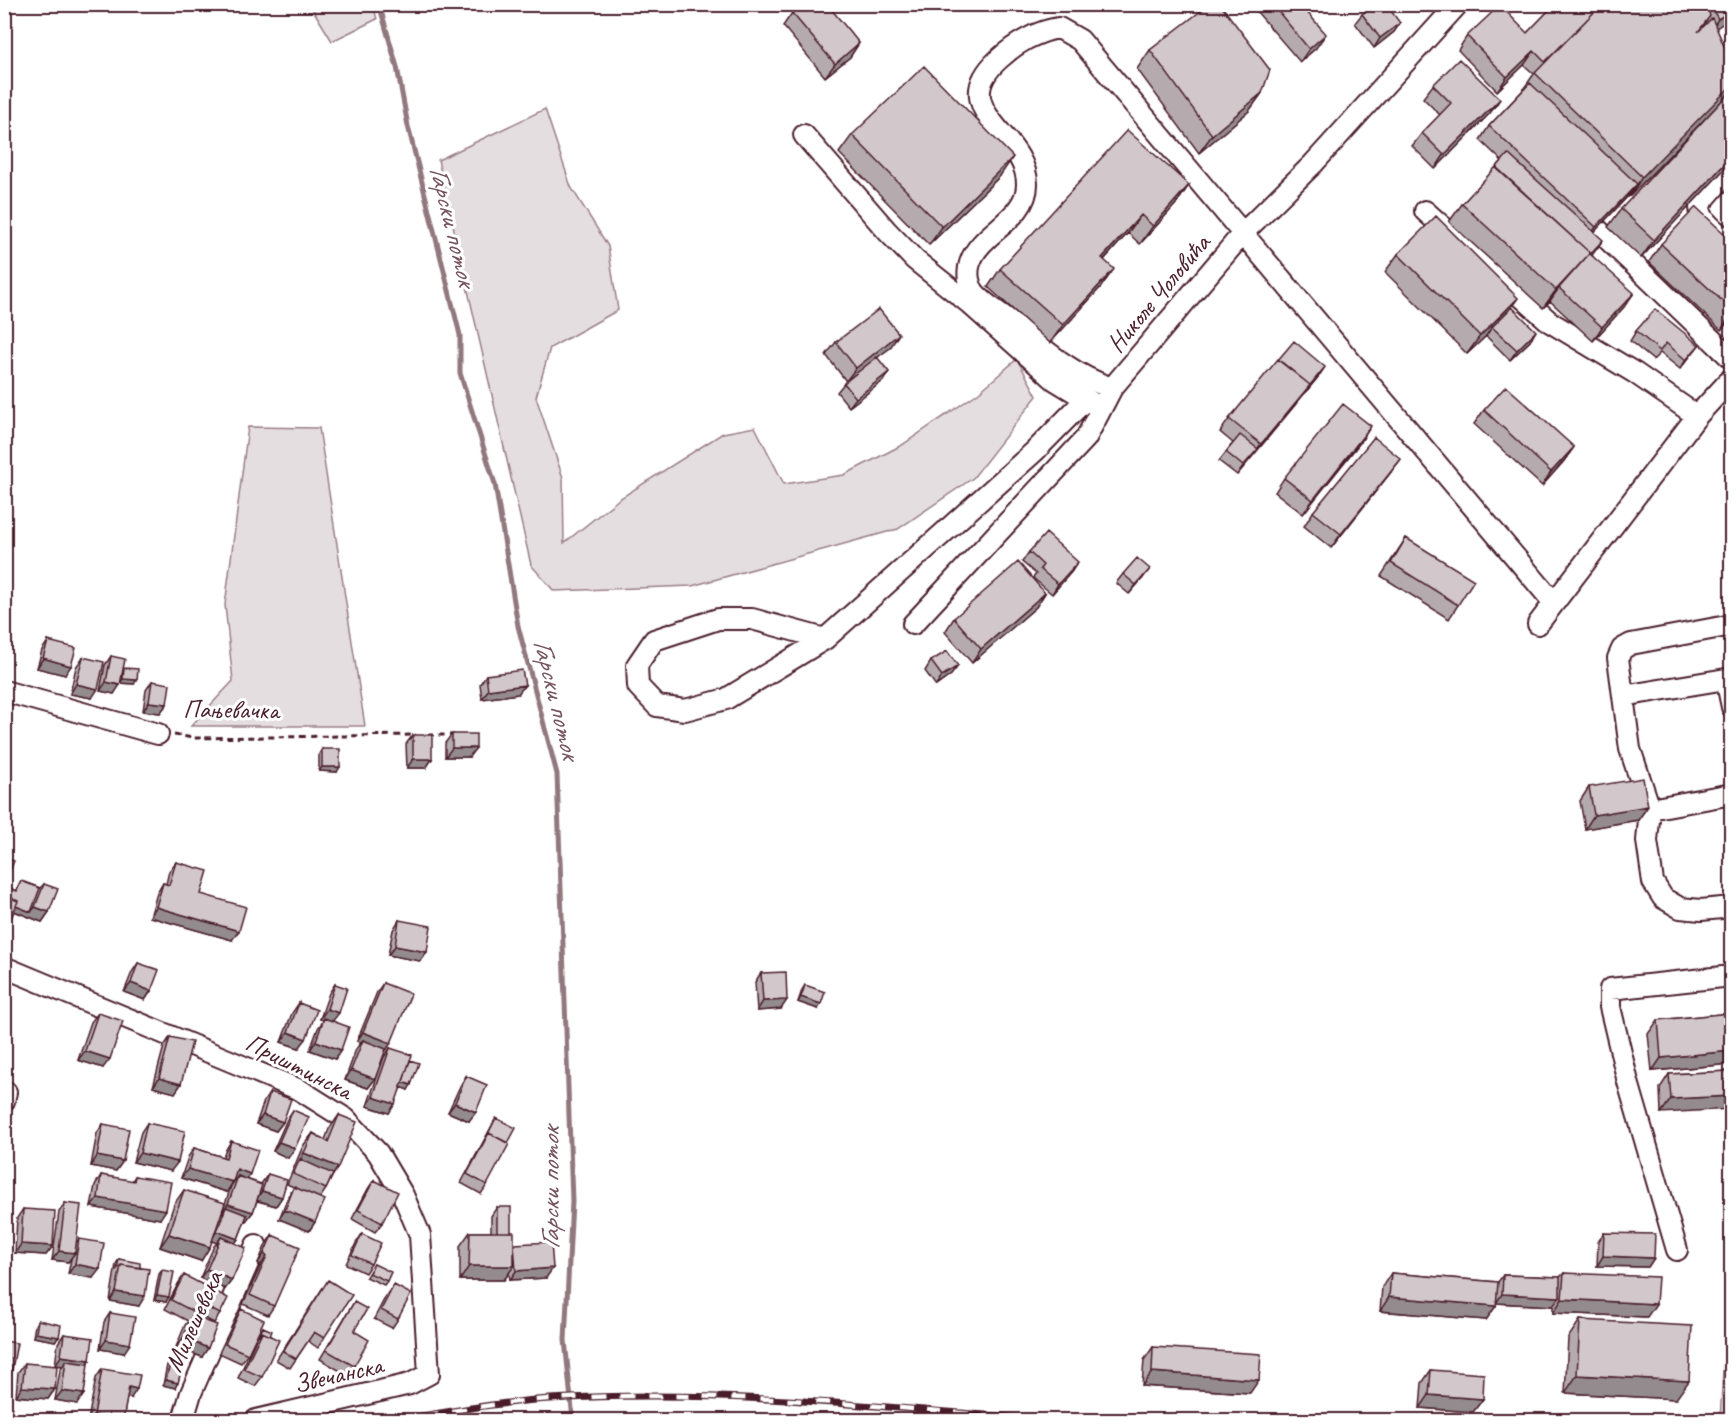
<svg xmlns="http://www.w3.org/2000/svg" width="1736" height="1425" font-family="Caveat,sans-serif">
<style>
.green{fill:#e5dee0;stroke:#987e86;stroke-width:1.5}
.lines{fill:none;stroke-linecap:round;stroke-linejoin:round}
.stream{stroke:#91787e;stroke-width:5}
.minor-casing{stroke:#4a1f2b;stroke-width:24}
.path{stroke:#4a1f2b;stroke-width:3;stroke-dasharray:6 4.5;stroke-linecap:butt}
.minor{stroke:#fff;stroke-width:20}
.rail-casing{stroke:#4a1f2b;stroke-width:7}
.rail{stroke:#fff;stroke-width:4.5;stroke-dasharray:14;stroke-linecap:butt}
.wall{fill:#b5abaf;stroke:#4a1f2b;stroke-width:1.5}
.shaded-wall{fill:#938b8e;stroke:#4a1f2b;stroke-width:1.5}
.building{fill:#d2c7cb;stroke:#4a1f2b;stroke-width:1.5}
.labels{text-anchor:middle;stroke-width:6;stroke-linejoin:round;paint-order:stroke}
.street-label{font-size:26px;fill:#4a1f2b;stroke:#fff}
.water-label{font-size:27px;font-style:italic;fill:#74535c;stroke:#fff}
</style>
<rect width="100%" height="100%" fill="#fff"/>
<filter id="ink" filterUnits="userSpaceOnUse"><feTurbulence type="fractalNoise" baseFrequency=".0167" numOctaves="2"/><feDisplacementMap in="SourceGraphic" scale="12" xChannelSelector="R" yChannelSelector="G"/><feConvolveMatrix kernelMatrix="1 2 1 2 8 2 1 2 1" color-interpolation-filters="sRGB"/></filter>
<g filter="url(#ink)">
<path class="green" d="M 310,5 L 373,5 L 377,19 L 332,41 Z
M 545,109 L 571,187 L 608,246 L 618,310 L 550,348 L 536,397 L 563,478 L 564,543 L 619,499 L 723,433 L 755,427 L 784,484 L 844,475 L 902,445 L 978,393 L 1017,359 L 1037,396 L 973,478 L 898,529 L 692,586 L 554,591 L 531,565 L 438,160 Z
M 248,427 L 319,428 L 365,726 L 191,726 L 233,681 L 225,605 Z
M 1729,1270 L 1732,1270 L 1731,1420 L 1720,1420 Z"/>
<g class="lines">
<path class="stream" d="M 379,4 L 397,67 L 408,126 L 460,335 L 460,373 L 495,484 L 518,626 L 557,774 L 572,1201 L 565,1340 L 573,1420"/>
<defs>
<path id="minor" d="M 804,135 L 887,231 L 915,260 L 970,304 L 1055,380 L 1096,405
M 1732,167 L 1700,204 C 1698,221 1720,234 1732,244
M 1425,211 L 1550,322 L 1635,373 L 1697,416
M 1597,229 L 1732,359
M 1112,388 C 1071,375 1040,346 1007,319 C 997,311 983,303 975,293 C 968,285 967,272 970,263 C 980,231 1027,220 1027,184 C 1027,134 943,110 999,59 C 1015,44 1037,31 1059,28 L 1080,40 L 1554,603
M 913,624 L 1086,438 L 1112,388 L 1244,232 L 1313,164 L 1458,4
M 1538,624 L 1697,416 L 1732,378
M 1732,625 L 1631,644 L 1622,649 L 1618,658 L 1630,749 L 1650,809 L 1647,841 L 1653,882 L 1663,898 L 1680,908 L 1701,910 L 1732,907
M 825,639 L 752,619 L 718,619 L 654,640 L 637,665 L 638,686 L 657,706 L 685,710 L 726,699 L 825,639 L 1035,451 L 1086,399
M 1726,679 L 1732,707
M 4,691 L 158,734
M 1623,696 L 1732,678
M 1650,809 L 1732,794
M 4,967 L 300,1090 L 346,1119 L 378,1153 L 403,1195 L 420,1235 L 429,1374 L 410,1384 L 256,1420
M 4,1101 L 6,1092
M 1677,1250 L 1628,1082 L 1610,1007 L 1610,989 L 1732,976
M 183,1420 L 191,1393 L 256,1245"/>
</defs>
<use href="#minor" class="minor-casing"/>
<path class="path" d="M 1056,4 L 1061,12
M 174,735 L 194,738 L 416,735
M 428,735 L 455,735"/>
<use href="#minor" class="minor"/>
<defs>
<path id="rail" d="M 397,1420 C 447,1412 500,1402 550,1399 C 714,1389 878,1406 1041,1420"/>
</defs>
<use href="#rail" class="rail-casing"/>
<use href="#rail" class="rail"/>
</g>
<path class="wall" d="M 1260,4 L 1300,4 L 1316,48 L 1300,62 L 1256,11 Z
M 1555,4 L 1731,4 L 1716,28 L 1726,50 L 1731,48 L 1731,89 L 1726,97 L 1630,196 L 1629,195 L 1594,232 L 1592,255 L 1624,307 L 1593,341 L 1550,301 L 1543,308 L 1449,222 L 1462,204 L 1502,161 L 1480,140 L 1489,126 L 1522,91 L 1534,74 L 1524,65 L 1497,91 L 1458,50 L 1467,36 L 1527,33 Z
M 792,13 L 859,43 L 850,57 L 825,77 L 783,26 Z
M 1362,14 L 1400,23 L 1394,32 L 1374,48 L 1355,23 Z
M 1150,50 L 1262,93 L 1249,111 L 1199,153 L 1137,69 Z
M 1433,85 L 1500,99 L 1490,113 L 1435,169 L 1412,146 L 1422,133 L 1440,115 L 1423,98 Z
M 852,135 L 1000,176 L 929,245 L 839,153 Z
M 1731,162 L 1641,258 L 1608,227 L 1621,209 Z
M 1189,185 L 1176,204 L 1140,244 L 1128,233 L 1104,260 L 1101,287 L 1050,343 L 988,287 L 1000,269 Z
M 1731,240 L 1731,319 L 1721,330 L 1649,262 L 1661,244 Z
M 1398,254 L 1512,307 L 1530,341 L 1510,360 L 1486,336 L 1467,354 L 1385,272 Z
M 1636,331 L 1699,345 L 1680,369 L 1660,353 L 1653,360 L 1630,341 Z
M 836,342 L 890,348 L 877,357 L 883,381 L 849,407 L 837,392 L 846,381 L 826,355 Z
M 1319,376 L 1237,475 L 1219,461 L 1233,443 L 1220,432 L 1229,419 Z
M 1484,410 L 1574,447 L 1564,461 L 1542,486 L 1474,424 Z
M 1362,440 L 1303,514 L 1275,492 L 1284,478 Z
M 1391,472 L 1331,548 L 1304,526 L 1313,512 Z
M 1406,538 L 1458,605 L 1449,619 L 1381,576 Z
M 1029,552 L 1072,571 L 1052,594 L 1033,578 L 1036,574 L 1022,562 Z
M 1123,574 L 1143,578 L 1129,594 L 1116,583 Z
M 1045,593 L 1036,607 L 972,663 L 945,632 L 954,618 Z
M 48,641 L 65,675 L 37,668 L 42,650 Z
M 111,656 L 123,669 L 134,684 L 120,683 L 114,694 L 100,691 L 105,665 Z
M 83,657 L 92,698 L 70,694 L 76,667 Z
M 931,661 L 958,666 L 951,675 L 936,686 L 925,671 Z
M 486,675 L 518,694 L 482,699 L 480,684 Z
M 152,681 L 167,704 L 160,713 L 143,711 L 146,690 Z
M 452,734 L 469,757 L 445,757 L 445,743 Z
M 413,735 L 432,759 L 426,768 L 407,768 L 406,744 Z
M 322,749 L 337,772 L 319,771 L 319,754 Z
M 1589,787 L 1648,806 L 1638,820 L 1585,829 L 1580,801 Z
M 176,862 L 201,894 L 232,940 L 150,917 L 157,893 L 163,883 L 166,884 L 169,871 Z
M 21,881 L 40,888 L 44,884 L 49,912 L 42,922 L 14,911 L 4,933 L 4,891 L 7,887 L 16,891 Z
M 399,920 L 420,961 L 388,955 L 393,930 Z
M 138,963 L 151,991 L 145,1000 L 124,992 L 132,972 Z
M 761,973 L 781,1009 L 757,1011 L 755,982 Z
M 383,983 L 385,1051 L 375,1079 L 368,1088 L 345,1080 L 356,1049 L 361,1042 L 357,1041 L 377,992 Z
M 335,984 L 333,1022 L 341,1050 L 335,1059 L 310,1050 L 318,1028 L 324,1020 L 320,1019 L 329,993 Z
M 805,985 L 818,1009 L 798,1002 L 802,990 Z
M 299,1003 L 299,1048 L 281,1042 L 292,1013 Z
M 98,1013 L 103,1068 L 78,1060 L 91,1022 Z
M 1731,1013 L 1731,1064 L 1652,1071 L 1648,1034 L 1658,1020 Z
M 170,1037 L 181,1084 L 175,1093 L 153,1087 L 164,1046 Z
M 390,1048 L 410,1060 L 408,1090 L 401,1087 L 389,1113 L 367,1106 L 384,1057 Z
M 1731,1071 L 1661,1113 L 1660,1088 L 1669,1074 Z
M 466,1076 L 469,1121 L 448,1112 L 460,1086 Z
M 270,1092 L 283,1122 L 276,1131 L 256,1124 L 264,1101 Z
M 293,1110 L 288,1158 L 273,1151 L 287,1119 Z
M 339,1115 L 338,1167 L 333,1175 L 326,1189 L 320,1198 L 315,1222 L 309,1231 L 279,1219 L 288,1197 L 294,1187 L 300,1190 L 287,1184 L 303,1146 L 313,1133 L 325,1140 L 329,1129 Z
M 496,1118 L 487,1185 L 481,1194 L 461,1183 Z
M 147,1123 L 171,1171 L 133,1162 L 141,1132 Z
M 103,1124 L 123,1161 L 116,1171 L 91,1166 L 97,1133 Z
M 231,1141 L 250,1174 L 246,1179 L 261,1184 L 268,1174 L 282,1197 L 276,1206 L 257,1201 L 253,1212 L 246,1221 L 245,1221 L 238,1239 L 235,1243 L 232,1280 L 225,1289 L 200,1278 L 214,1246 L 217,1243 L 212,1241 L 201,1261 L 160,1247 L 174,1204 L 184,1190 L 221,1215 L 222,1213 L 231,1186 L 235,1180 L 234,1180 L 227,1192 L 181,1178 L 188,1157 L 194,1148 L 223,1157 L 225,1151 Z
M 101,1175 L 132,1181 L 135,1176 L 160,1219 L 91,1207 L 95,1185 Z
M 374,1180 L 382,1223 L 375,1232 L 352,1219 L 368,1189 Z
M 65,1203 L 76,1243 L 79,1239 L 93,1278 L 68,1274 L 71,1259 L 68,1262 L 52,1260 L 59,1212 Z
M 497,1207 L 511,1232 L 514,1245 L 546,1278 L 510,1280 L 509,1273 L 504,1280 L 460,1280 L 460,1246 L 470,1232 L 491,1232 L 491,1216 Z
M 23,1209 L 53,1246 L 46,1255 L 15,1253 L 17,1218 Z
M 1604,1233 L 1654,1258 L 1648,1267 L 1597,1266 L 1598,1242 Z
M 362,1234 L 371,1264 L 365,1273 L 346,1264 L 356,1243 Z
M 272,1235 L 274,1306 L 268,1315 L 243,1304 L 261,1265 L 258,1263 L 266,1244 Z
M 119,1259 L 140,1268 L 139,1306 L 110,1301 L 116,1264 Z
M 374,1264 L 387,1281 L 384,1285 L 366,1277 Z
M 162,1270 L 166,1302 L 154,1300 L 159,1274 Z
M 1391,1273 L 1498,1282 L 1503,1275 L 1560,1277 L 1564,1273 L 1647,1317 L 1553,1313 L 1553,1306 L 1496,1303 L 1496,1306 L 1486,1320 L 1380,1311 L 1382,1287 Z
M 184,1275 L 220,1314 L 214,1323 L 196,1314 L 194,1316 L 202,1357 L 176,1347 L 185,1325 L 188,1321 L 165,1309 L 178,1284 Z
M 394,1285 L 398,1319 L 392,1328 L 374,1319 L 387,1294 Z
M 322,1289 L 324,1338 L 318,1348 L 308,1341 L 290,1368 L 276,1360 Z
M 354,1302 L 354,1366 L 347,1375 L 320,1359 Z
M 241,1309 L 248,1354 L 241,1363 L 219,1353 L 235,1319 Z
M 110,1313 L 124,1353 L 100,1349 L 104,1322 Z
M 38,1320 L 59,1337 L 55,1341 L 33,1337 L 35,1325 Z
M 1580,1320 L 1676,1399 L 1565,1393 L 1568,1338 Z
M 263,1327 L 270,1336 L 262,1377 L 255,1386 L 238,1378 L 260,1331 Z
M 64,1334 L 90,1360 L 87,1364 L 84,1394 L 77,1404 L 55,1400 L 60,1370 L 63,1366 L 55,1365 L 58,1343 Z
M 1153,1347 L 1250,1393 L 1142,1386 L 1144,1360 Z
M 171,1360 L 175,1388 L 163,1385 L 167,1365 Z
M 25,1363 L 55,1389 L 48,1399 L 16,1396 L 18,1372 Z
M 102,1369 L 131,1398 L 127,1397 L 123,1420 L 88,1420 L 96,1378 Z
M 1431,1370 L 1483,1399 L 1473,1412 L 1420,1408 L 1422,1383 Z"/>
<path class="shaded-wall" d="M 1731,11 L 1731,18 L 1709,33 L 1718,19 Z
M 1400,23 L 1394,32 L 1374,48 L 1380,38 Z
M 1326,34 L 1316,48 L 1300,62 L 1309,49 Z
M 859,43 L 850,57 L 825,77 L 835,64 Z
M 1534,51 L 1524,65 L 1497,91 L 1507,77 Z
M 1731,82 L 1731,89 L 1726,97 L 1630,196 L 1642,177 Z
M 1262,93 L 1249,111 L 1199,153 L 1212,135 Z
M 1500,99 L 1490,113 L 1435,169 L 1444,155 Z
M 1013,157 L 1000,176 L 929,245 L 942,227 Z
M 1731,157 L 1731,162 L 1641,258 L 1654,240 Z
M 1637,184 L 1627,197 L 1586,241 L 1596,227 Z
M 1189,185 L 1176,204 L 1140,244 L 1153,226 Z
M 1141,215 L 1128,233 L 1089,276 L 1102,258 Z
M 1603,240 L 1593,254 L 1580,267 L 1590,254 Z
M 1114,269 L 1101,287 L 1050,343 L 1063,325 Z
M 1577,271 L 1559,288 L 1550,301 L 1543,308 L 1556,290 Z
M 1634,293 L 1624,307 L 1593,341 L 1602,327 Z
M 1518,298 L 1505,317 L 1492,327 L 1486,336 L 1467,354 L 1480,336 Z
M 1731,315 L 1731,319 L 1721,330 Z
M 1536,331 L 1530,341 L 1510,360 L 1517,350 Z
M 899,334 L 890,348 L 846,381 L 856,368 Z
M 1699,345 L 1692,354 L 1680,369 L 1686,360 Z
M 1325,367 L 1319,376 L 1237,475 L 1261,444 Z
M 889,372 L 883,381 L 849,407 L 856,398 Z
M 1371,426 L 1362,440 L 1303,514 L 1313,500 Z
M 1574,447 L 1564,461 L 1542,486 L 1551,472 Z
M 1401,459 L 1391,472 L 1331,548 L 1341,534 Z
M 1078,562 L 1072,571 L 1052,594 L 1058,584 Z
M 1150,569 L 1143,578 L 1129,594 L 1136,585 Z
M 1045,593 L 1036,607 L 972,663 L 981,649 Z
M 43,658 L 71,666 L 65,675 L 37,668 Z
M 958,666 L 951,675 L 936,686 L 942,676 Z
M 123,679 L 137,680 L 134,684 L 120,683 Z
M 106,682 L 120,685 L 114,694 L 100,691 Z
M 76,684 L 98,689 L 92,698 L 70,694 Z
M 525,685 L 518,694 L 482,699 L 488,690 Z
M 149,702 L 167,704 L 160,713 L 143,711 Z
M 452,748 L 476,748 L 469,757 L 445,757 Z
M 413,759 L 432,759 L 426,768 L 407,768 Z
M 322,767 L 340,767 L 337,772 L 319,771 Z
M 1648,806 L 1638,820 L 1585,829 L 1594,815 Z
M 4,901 L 31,912 L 35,907 L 49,912 L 42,922 L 4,907 Z
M 156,907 L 239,931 L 232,940 L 150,917 Z
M 395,946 L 427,952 L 420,961 L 388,955 Z
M 131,983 L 151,991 L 145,1000 L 124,992 Z
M 801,997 L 821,1004 L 818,1009 L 798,1002 Z
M 787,1000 L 781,1009 L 757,1011 L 763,1001 Z
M 327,1009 L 339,1013 L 332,1022 L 320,1019 Z
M 288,1032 L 306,1039 L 299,1048 L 281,1042 Z
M 363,1032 L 391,1043 L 385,1052 L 363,1040 L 361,1042 L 357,1041 Z
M 316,1041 L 341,1050 L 335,1059 L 310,1050 Z
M 4,1043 L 10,1043 L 7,1048 L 4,1048 Z
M 85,1051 L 110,1059 L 103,1068 L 78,1060 Z
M 1731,1051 L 1731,1064 L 1652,1071 L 1661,1058 Z
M 351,1070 L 375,1079 L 368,1088 L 345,1080 Z
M 159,1078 L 181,1084 L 175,1093 L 153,1087 Z
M 401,1082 L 411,1085 L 408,1090 L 398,1086 Z
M 1731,1096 L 1731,1109 L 1661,1113 L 1671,1099 Z
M 373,1097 L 395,1104 L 389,1113 L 367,1106 Z
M 455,1103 L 476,1112 L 469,1121 L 448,1112 Z
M 263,1115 L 283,1122 L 276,1131 L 256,1124 Z
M 279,1142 L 295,1148 L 288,1158 L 273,1151 Z
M 140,1153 L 178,1162 L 171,1171 L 133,1162 Z
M 304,1153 L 338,1167 L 329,1181 L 300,1160 Z
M 97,1156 L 123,1161 L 116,1171 L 91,1166 Z
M 188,1169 L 233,1182 L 227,1192 L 181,1178 Z
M 237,1169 L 250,1174 L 244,1183 L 238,1176 L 235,1180 L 231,1179 Z
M 262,1191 L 282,1197 L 276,1206 L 256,1200 Z
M 98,1198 L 166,1210 L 160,1219 L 91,1207 Z
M 228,1204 L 253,1212 L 246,1221 L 224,1214 L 226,1207 L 222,1213 Z
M 285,1210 L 315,1222 L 309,1231 L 279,1219 Z
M 217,1231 L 238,1239 L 231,1248 L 221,1237 L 217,1243 L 211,1240 Z
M 169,1234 L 210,1247 L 201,1261 L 160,1247 Z
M 21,1244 L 53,1246 L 46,1255 L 15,1253 Z
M 59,1251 L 75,1253 L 68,1262 L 52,1260 Z
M 264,1254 L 267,1256 L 261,1265 L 258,1263 Z
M 1603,1256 L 1654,1258 L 1648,1267 L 1597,1266 Z
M 75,1264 L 100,1269 L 93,1278 L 68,1274 Z
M 469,1266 L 514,1266 L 504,1280 L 460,1280 Z
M 553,1268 L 546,1278 L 510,1280 L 516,1271 Z
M 207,1269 L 232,1280 L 225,1289 L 200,1278 Z
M 116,1292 L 145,1296 L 139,1306 L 110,1301 Z
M 1502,1294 L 1560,1297 L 1553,1306 L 1496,1303 Z
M 157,1295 L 169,1297 L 166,1302 L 154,1300 Z
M 1389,1297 L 1496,1306 L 1486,1320 L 1380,1311 Z
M 1562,1299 L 1656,1304 L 1647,1317 L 1553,1313 Z
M 36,1333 L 59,1337 L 55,1341 L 33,1337 Z
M 183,1338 L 208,1348 L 202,1357 L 176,1347 Z
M 106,1340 L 130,1344 L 124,1353 L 100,1349 Z
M 61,1356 L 90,1360 L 84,1369 L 66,1361 L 63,1366 L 55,1365 Z
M 1152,1372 L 1259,1380 L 1250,1393 L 1142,1386 Z
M 4,1374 L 11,1375 L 5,1384 L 4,1384 Z
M 1577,1375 L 1689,1381 L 1676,1399 L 1565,1393 Z
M 166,1380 L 178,1383 L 175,1388 L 163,1385 Z
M 22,1387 L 55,1389 L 48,1399 L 16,1396 Z
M 129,1387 L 137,1389 L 131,1398 L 123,1397 Z
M 62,1391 L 84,1394 L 77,1404 L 55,1400 Z
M 1429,1395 L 1483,1399 L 1473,1412 L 1420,1408 Z
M 94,1415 L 123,1420 L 90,1420 Z"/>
<path class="building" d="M 802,4 L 827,4 L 859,43 L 835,64 L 792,13 Z
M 1210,4 L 1220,4 L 1270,70 L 1262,93 L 1212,135 L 1150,50 Z
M 1272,4 L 1300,4 L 1326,34 L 1309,49 Z
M 1374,4 L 1386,4 L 1400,23 L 1380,38 L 1362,14 Z
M 1555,4 L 1602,4 L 1545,62 L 1534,51 L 1507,77 L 1467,36 L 1500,5 L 1527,33 Z
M 1602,4 L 1707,4 L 1710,16 L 1698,32 L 1712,18 L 1731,62 L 1731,86 L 1642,177 L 1535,73 Z
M 1709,4 L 1731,4 L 1731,11 L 1718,19 Z
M 1731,48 L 1731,62 L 1726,50 Z
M 1459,59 L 1500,99 L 1444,155 L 1422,133 L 1451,103 L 1433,85 Z
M 924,66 L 1013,157 L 942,227 L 852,135 Z
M 1530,83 L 1637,184 L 1596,227 L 1489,126 Z
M 1731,91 L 1731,157 L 1654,240 L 1621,209 Z
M 1127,130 L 1189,185 L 1153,226 L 1141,215 L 1102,258 L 1114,269 L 1063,325 L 1000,269 Z
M 1508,154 L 1603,240 L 1590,254 L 1634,293 L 1602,327 L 1559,288 L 1590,253 L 1496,168 Z
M 1496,167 L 1590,253 L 1556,290 L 1462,204 Z
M 1696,207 L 1731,240 L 1731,309 L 1661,244 Z
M 1436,216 L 1518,298 L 1480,336 L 1398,254 Z
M 1512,307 L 1536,331 L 1517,350 L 1492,327 Z
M 879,309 L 899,334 L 856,368 L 836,342 Z
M 1655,309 L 1699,345 L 1686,360 L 1666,343 L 1660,351 L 1636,331 Z
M 1294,341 L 1325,367 L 1306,390 L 1310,385 L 1278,360 Z
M 877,357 L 889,372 L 856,398 L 844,383 Z
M 1278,359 L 1310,385 L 1261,444 L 1229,419 Z
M 1506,386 L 1574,447 L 1551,472 L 1484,410 Z
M 1343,404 L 1371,426 L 1313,500 L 1284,478 Z
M 1240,435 L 1258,449 L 1243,466 L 1226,452 Z
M 1374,437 L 1401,459 L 1341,534 L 1313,512 Z
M 1046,533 L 1078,562 L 1058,584 L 1040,569 L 1043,565 L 1029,552 Z
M 1406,538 L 1474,580 L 1458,605 L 1391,563 Z
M 1137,558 L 1150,569 L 1136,585 L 1123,574 Z
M 1018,562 L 1045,593 L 981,649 L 954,618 Z
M 48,641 L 76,648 L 71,666 L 43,658 Z
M 947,651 L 958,666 L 942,676 L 931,661 Z
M 111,656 L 125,659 L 120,685 L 106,682 Z
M 83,657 L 104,662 L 98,689 L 76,684 Z
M 124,668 L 138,669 L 137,680 L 123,679 Z
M 522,670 L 525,685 L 488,690 L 486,675 Z
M 152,681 L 170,684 L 167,704 L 149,702 Z
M 452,734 L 476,734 L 476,748 L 452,748 Z
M 413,735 L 432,735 L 432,759 L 413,759 Z
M 322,749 L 340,749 L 340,767 L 322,767 Z
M 1643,778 L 1648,806 L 1594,815 L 1589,787 Z
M 4,814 L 9,815 L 4,832 Z
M 4,858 L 14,861 L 4,885 Z
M 176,862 L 208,871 L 201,894 L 246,907 L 239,931 L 156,907 L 163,883 L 169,885 Z
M 21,881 L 40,888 L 31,912 L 16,906 L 18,901 L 6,896 L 4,898 L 7,887 L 17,891 Z
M 44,884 L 58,889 L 49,912 L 35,907 Z
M 6,896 L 18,901 L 7,929 L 4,929 L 4,899 Z
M 399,920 L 431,926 L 427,952 L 395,946 Z
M 138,963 L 159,970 L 151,991 L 131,983 Z
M 786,972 L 787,1000 L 763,1001 L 761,973 Z
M 383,983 L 411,994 L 391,1043 L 363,1032 Z
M 335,984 L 347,988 L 339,1013 L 327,1009 Z
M 805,985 L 825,992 L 821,1004 L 801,997 Z
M 299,1003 L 317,1010 L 306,1039 L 288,1032 Z
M 98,1013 L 123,1021 L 110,1059 L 85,1051 Z
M 1731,1013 L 1731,1051 L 1661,1058 L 1658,1020 Z
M 324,1018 L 349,1027 L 341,1050 L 316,1041 Z
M 4,1030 L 10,1030 L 10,1043 L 4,1043 Z
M 170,1037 L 192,1042 L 181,1084 L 159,1078 Z
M 363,1040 L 386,1049 L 375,1079 L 351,1070 Z
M 390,1048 L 412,1055 L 395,1104 L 373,1097 Z
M 410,1060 L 419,1063 L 411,1085 L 403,1082 Z
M 1731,1071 L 1731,1096 L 1671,1099 L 1669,1074 Z
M 466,1076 L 487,1085 L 476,1112 L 455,1103 Z
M 270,1092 L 291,1099 L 283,1122 L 263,1115 Z
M 293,1110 L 309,1117 L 295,1148 L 279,1142 Z
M 339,1115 L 357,1122 L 338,1167 L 304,1153 L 313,1133 L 328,1142 Z
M 496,1118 L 516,1128 L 508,1143 L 489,1133 L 486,1138 Z
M 147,1123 L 185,1131 L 178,1162 L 140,1153 Z
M 103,1124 L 129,1129 L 123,1161 L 97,1156 Z
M 489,1133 L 509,1144 L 487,1185 L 467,1174 Z
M 231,1141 L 258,1150 L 250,1174 L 237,1169 L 233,1182 L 188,1169 L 194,1148 L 226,1158 Z
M 300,1159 L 333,1174 L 326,1189 L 293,1174 Z
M 268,1174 L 287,1180 L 282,1197 L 262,1191 Z
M 101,1175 L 134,1181 L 135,1176 L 171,1182 L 166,1210 L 98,1198 Z
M 238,1176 L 262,1185 L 253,1212 L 228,1204 Z
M 374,1180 L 398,1192 L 382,1223 L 358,1210 Z
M 294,1187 L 325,1200 L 315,1222 L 285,1210 Z
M 184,1190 L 225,1203 L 210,1247 L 169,1234 Z
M 65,1203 L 81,1205 L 75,1253 L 59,1251 Z
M 226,1207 L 247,1215 L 238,1239 L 217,1231 Z
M 497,1207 L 511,1207 L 511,1232 L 497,1232 Z
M 23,1209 L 55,1211 L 53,1246 L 21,1244 Z
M 470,1232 L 514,1232 L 514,1266 L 469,1266 Z
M 1604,1233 L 1655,1234 L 1654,1258 L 1603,1256 Z
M 362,1234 L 381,1243 L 371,1264 L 352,1255 Z
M 272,1235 L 300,1247 L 274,1306 L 250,1295 L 267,1256 L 264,1254 Z
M 221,1237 L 246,1248 L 232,1280 L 207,1269 Z
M 79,1239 L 104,1243 L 100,1269 L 75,1264 Z
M 551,1242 L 553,1268 L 516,1271 L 514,1244 Z
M 119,1259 L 140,1263 L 140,1268 L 121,1265 L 117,1269 Z
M 374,1264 L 391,1272 L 387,1281 L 369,1273 Z
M 121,1265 L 149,1269 L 145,1296 L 116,1292 Z
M 162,1270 L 174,1272 L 169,1297 L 157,1295 Z
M 1391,1273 L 1498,1282 L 1496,1306 L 1389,1297 Z
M 1564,1273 L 1658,1277 L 1656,1304 L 1562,1299 Z
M 184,1275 L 228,1298 L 220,1314 L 201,1304 L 196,1313 L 171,1300 Z
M 1503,1275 L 1560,1277 L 1560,1297 L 1502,1294 Z
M 328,1280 L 352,1295 L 324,1338 L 314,1332 L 296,1359 L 283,1351 Z
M 394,1285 L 411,1294 L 398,1319 L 381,1310 Z
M 354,1302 L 367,1309 L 354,1331 L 369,1340 L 354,1366 L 326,1350 Z
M 241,1309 L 264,1320 L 248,1354 L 225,1344 Z
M 110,1313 L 135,1317 L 130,1344 L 106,1340 Z
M 192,1316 L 217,1325 L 208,1348 L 183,1338 Z
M 38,1320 L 61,1325 L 59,1337 L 36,1333 Z
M 1580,1320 L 1692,1326 L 1689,1381 L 1577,1375 Z
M 263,1327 L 272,1331 L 270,1336 L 262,1332 L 259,1336 Z
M 262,1332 L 279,1340 L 262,1377 L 244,1369 Z
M 64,1334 L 93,1338 L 90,1360 L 61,1356 Z
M 4,1341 L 17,1343 L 11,1375 L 4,1374 Z
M 1153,1347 L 1261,1354 L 1259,1380 L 1152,1372 Z
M 171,1360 L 183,1363 L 178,1383 L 166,1380 Z
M 66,1361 L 88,1364 L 84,1394 L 62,1391 Z
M 25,1363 L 57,1366 L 55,1389 L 22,1387 Z
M 102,1369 L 140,1375 L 137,1389 L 129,1387 L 123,1420 L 94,1415 Z
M 1431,1370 L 1484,1374 L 1483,1399 L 1429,1395 Z
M 55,1414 L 72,1416 L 72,1420 L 54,1420 Z
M 722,1415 L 804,1418 L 804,1420 L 722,1420 Z"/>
</g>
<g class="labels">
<g class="street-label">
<text transform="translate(1158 293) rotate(-50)" y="9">Николе Чоловића</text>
<text transform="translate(231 709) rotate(1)" y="9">Пањевачка</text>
<text transform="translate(299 1066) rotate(27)" y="9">Приштинска</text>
<text transform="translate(193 1321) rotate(-66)" y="9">Милешевска</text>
<text transform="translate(338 1374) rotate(-13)" y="9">Звечанска</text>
</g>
<g class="water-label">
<text transform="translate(453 226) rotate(76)" y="9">Гарски поток</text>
<text transform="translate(557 699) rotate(76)" y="9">Гарски поток</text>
<text transform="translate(550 1188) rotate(-90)" y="9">Гарски поток</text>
</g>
</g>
<rect width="1736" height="1425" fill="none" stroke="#fff" stroke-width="24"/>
<rect x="12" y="12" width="1712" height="1401" fill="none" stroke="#4a1f2b" stroke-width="2" filter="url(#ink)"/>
</svg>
